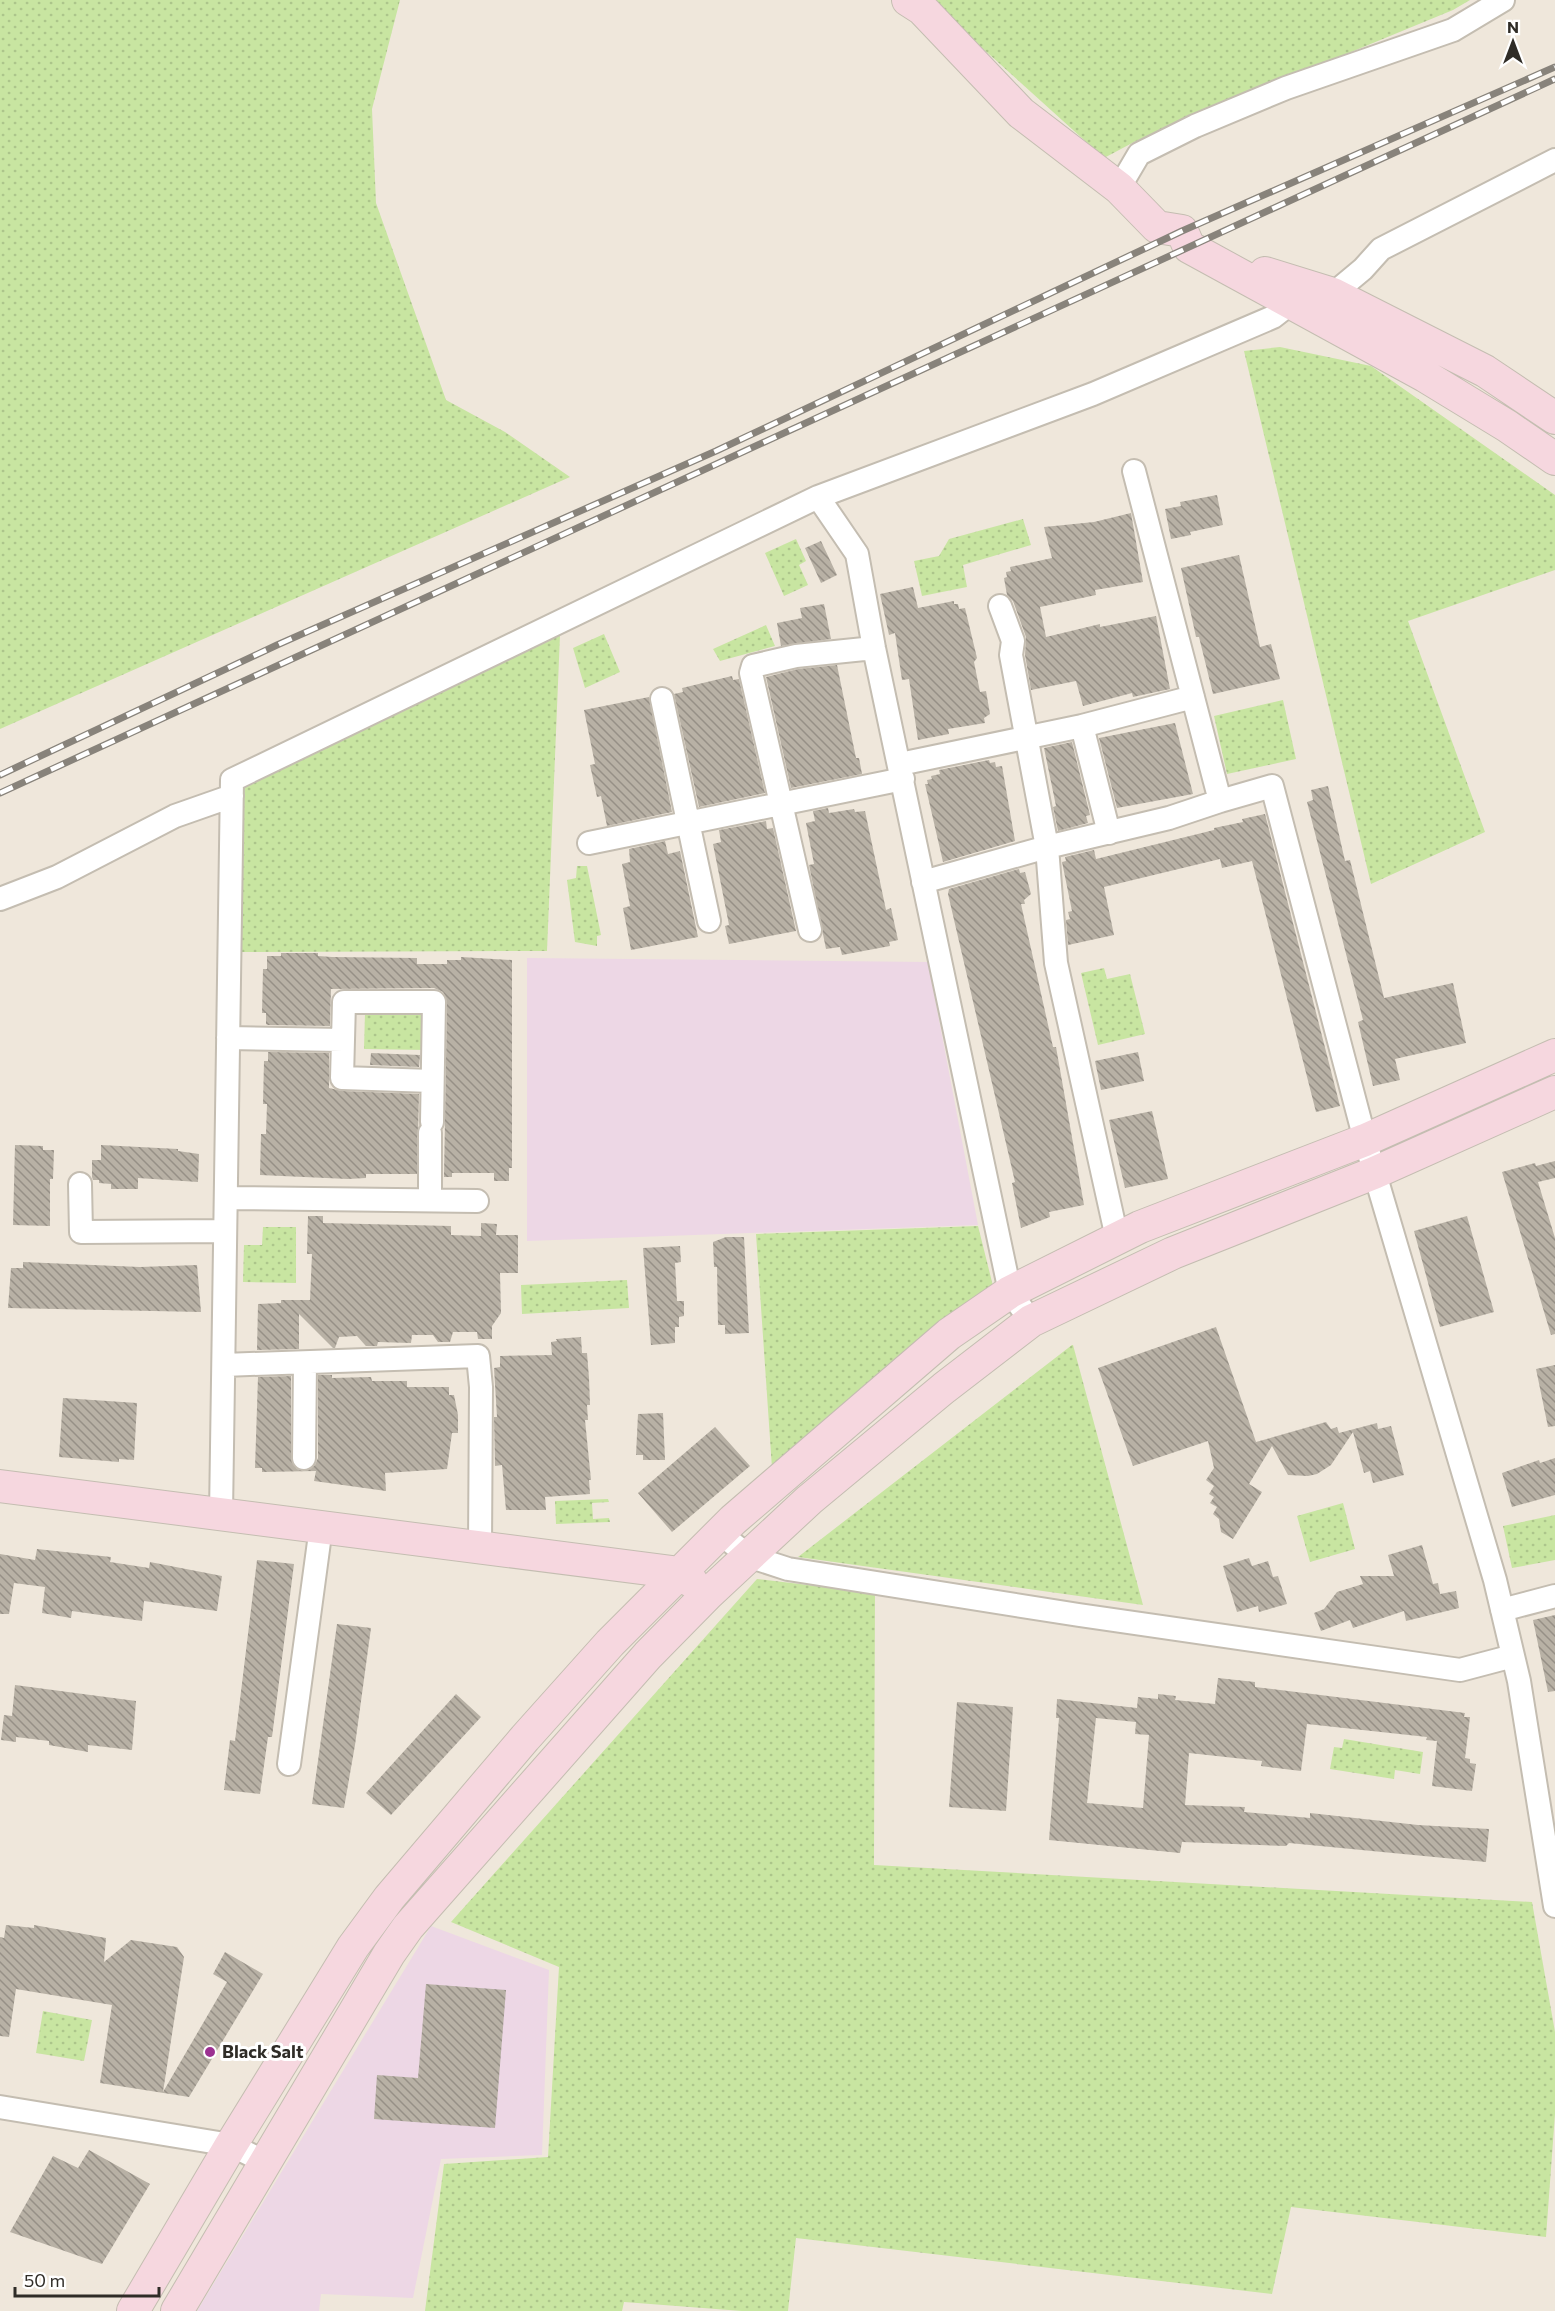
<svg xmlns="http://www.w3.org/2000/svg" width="1555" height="2311" font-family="Commissioner,sans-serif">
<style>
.commercial{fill:#edd7e5}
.grass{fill:url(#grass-dots)}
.building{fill:url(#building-back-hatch);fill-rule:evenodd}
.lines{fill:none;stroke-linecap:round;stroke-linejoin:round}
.street-casing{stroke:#c4bdb1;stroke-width:26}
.secondary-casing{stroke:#c4bdb1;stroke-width:34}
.street{stroke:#fff;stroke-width:22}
.secondary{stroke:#f6d7df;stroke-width:32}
.rail-casing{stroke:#88837b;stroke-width:7}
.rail{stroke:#fff;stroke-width:4.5;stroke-dasharray:14;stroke-linecap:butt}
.poi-dot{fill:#9c3091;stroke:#fff;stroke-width:2}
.labels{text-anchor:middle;stroke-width:6;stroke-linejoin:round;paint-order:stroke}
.poi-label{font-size:18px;font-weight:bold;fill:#2f2c27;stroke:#fff;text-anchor:start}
</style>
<defs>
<pattern id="grass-dots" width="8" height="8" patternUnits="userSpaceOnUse" patternTransform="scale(1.5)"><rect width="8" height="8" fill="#c8e5a1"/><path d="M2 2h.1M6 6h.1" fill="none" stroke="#acc58b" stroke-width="1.8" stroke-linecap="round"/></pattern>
<pattern id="building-back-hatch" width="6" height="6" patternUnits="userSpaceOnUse" patternTransform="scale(1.5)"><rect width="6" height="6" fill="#b8b1a5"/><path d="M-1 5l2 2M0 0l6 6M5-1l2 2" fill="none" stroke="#969086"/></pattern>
</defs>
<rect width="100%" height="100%" fill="#efe7db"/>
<path class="commercial" d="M 527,958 L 928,962 L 978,1225 L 527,1241 Z
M 431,1926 L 549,1970 L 542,2155 L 441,2159 L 413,2298 L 321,2294 L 319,2311 L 197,2311 Z"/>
<path class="grass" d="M 0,0 L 400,0 L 372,109 L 376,203 L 446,400 L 505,432 L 570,477 L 0,729 Z
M 929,0 L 1470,0 L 1453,10 L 1136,141 L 1104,158 Z
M 1280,347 L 1371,366 L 1555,495 L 1555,570 L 1408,621 L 1485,832 L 1371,884 L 1244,351 Z
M 1023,519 L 1031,545 L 963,565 L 967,587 L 922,596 L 914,561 L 939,556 L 949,539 Z
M 796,539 L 806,561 L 799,565 L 808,585 L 784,596 L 765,553 Z
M 766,625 L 775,646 L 720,661 L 713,649 Z
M 604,634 L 620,672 L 585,688 L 573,648 Z
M 560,635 L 547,951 L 231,952 L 239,789 Z
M 1283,700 L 1296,759 L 1227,774 L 1214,716 Z
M 577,866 L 587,866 L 601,935 L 597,936 L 597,946 L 575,942 L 567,880 L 576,878 Z
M 1104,968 L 1107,979 L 1130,974 L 1145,1034 L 1098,1045 L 1081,973 Z
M 365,1013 L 429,1015 L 427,1050 L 364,1049 Z
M 978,1226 L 994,1290 L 772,1468 L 756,1234 Z
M 263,1227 L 296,1227 L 296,1283 L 243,1282 L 244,1245 L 262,1245 Z
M 627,1280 L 629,1308 L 522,1314 L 521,1285 Z
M 1073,1345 L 1143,1605 L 798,1557 L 1072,1345 Z
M 608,1499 L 609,1502 L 592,1503 L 593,1519 L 609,1518 L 610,1522 L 556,1524 L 555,1501 Z
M 1343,1503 L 1355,1549 L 1310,1562 L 1297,1516 Z
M 1555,1515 L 1555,1560 L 1512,1568 L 1503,1526 Z
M 757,1579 L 875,1593 L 874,1865 L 1532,1902 L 1555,2032 L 1555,2114 L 1546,2237 L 1291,2207 L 1272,2294 L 796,2238 L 788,2311 L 742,2311 L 624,2302 L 622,2311 L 425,2311 L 444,2164 L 548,2157 L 559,1967 L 451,1922 Z
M 1344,1739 L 1423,1752 L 1420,1774 L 1395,1770 L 1394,1779 L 1330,1769 L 1334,1747 L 1342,1748 Z
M 43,2011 L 92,2020 L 84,2061 L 36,2053 Z"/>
<path class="building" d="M 1217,495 L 1223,525 L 1190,532 L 1191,535 L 1171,539 L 1165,509 L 1181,506 L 1180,502 Z
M 1131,513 L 1143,582 L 1095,590 L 1096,595 L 1040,607 L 1046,637 L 1100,624 L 1100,627 L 1156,616 L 1170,689 L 1133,697 L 1132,693 L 1083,706 L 1076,681 L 1031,690 L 1025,655 L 1026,637 L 1013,601 L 1007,595 L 1004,578 L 1007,577 L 1006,572 L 1011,571 L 1010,567 L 1052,558 L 1044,527 L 1094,522 Z
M 821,541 L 837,575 L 821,583 L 805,548 Z
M 1239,555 L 1260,647 L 1271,644 L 1280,679 L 1213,694 L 1199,637 L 1196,637 L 1181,568 Z
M 913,587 L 918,608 L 954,601 L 954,604 L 958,604 L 959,609 L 965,608 L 977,658 L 974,662 L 980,692 L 986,691 L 990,714 L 984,718 L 985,723 L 948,729 L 949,734 L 918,740 L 909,679 L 902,680 L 895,633 L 889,635 L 880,594 Z
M 824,604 L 831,639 L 781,646 L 777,623 L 802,618 L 800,608 Z
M 837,665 L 856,758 L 859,758 L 862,774 L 791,788 L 766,677 L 798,669 Z
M 732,676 L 733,680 L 739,679 L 765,793 L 699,807 L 674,694 L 683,692 L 682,688 Z
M 649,697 L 672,812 L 607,826 L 601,796 L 597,797 L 590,765 L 595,764 L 584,710 Z
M 1175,723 L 1193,794 L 1117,808 L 1099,738 Z
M 1072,742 L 1090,815 L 1086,816 L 1088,823 L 1058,831 L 1053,807 L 1056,806 L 1044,748 Z
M 989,760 L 990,763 L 995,762 L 996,767 L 1002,766 L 1015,841 L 943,862 L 925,784 L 928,784 L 927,780 L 932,779 L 931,776 L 940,774 L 939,770 Z
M 1328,786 L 1345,861 L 1350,860 L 1384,998 L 1453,983 L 1466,1043 L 1395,1059 L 1400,1080 L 1373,1086 L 1358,1022 L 1363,1020 L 1307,802 L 1313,800 L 1311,790 Z
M 828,808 L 829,813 L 854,809 L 855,812 L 865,811 L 886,910 L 891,908 L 898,940 L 889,942 L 890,946 L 842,955 L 840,947 L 826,949 L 809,865 L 814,864 L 806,823 L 815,821 L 813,811 Z
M 1265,814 L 1340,1106 L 1316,1112 L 1252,861 L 1222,868 L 1220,859 L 1104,887 L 1114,935 L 1068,945 L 1066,920 L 1070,919 L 1068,912 L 1072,911 L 1062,862 L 1066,861 L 1065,857 L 1094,850 L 1096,859 L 1214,830 L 1214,828 L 1243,822 L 1242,819 Z
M 766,821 L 767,829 L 773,828 L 796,931 L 729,944 L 725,926 L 729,925 L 713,844 L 721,842 L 719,830 Z
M 665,841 L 668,854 L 680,851 L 698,937 L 631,950 L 623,908 L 630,906 L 622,864 L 630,862 L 629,849 Z
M 1019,869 L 1020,873 L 1025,872 L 1031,894 L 1024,900 L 1025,904 L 1021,904 L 1053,1047 L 1056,1047 L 1084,1205 L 1049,1212 L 1050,1217 L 1021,1228 L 1012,1183 L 1015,1182 L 948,894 L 949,889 Z
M 281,953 L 318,953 L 318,956 L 332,957 L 417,958 L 417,964 L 447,964 L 447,960 L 461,960 L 461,957 L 512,960 L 512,1168 L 509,1168 L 509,1181 L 494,1181 L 494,1173 L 452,1173 L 452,1177 L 444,1177 L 447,1002 L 443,992 L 434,988 L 331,989 L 330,1026 L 268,1025 L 266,1024 L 266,1013 L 262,1013 L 263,969 L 267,969 L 267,956 L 281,956 Z
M 268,1052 L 329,1053 L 329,1088 L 342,1091 L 419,1094 L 417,1174 L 366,1174 L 366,1178 L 348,1179 L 260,1175 L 261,1134 L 266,1134 L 267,1104 L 263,1104 L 264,1061 L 268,1061 Z
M 1138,1052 L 1144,1081 L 1101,1090 L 1095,1061 Z
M 371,1053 L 420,1055 L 419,1067 L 370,1065 Z
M 1152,1111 L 1168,1179 L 1125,1188 L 1109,1120 Z
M 15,1145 L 43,1146 L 43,1150 L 54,1150 L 53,1179 L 50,1179 L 50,1226 L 13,1225 Z
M 101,1145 L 178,1149 L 178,1151 L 199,1154 L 198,1182 L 138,1178 L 138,1189 L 111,1189 L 111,1184 L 99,1183 L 99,1180 L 93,1180 L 92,1177 L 92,1160 L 101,1160 Z
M 1555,1161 L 1555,1178 L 1538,1182 L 1555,1238 L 1555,1334 L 1551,1335 L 1502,1172 L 1535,1163 L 1536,1166 Z
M 308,1216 L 323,1216 L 323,1223 L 451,1226 L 451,1235 L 481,1236 L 481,1223 L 497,1224 L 496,1235 L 518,1235 L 518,1273 L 500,1273 L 501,1313 L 492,1326 L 492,1339 L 478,1339 L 477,1332 L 453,1332 L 450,1342 L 438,1342 L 433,1335 L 412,1335 L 411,1343 L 378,1342 L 377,1346 L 366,1346 L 357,1336 L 339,1337 L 335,1348 L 333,1348 L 299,1314 L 299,1349 L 257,1350 L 258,1304 L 281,1303 L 281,1300 L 310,1300 L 312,1254 L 307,1254 Z
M 1467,1216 L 1494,1312 L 1440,1327 L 1414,1231 Z
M 726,1237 L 744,1237 L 749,1333 L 725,1334 L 725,1325 L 718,1325 L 717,1267 L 714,1267 L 713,1242 Z
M 680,1246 L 681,1262 L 675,1263 L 677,1301 L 684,1301 L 684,1316 L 679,1317 L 679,1327 L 675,1327 L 675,1343 L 651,1345 L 643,1248 Z
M 23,1262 L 140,1267 L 197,1265 L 201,1312 L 8,1308 L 11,1268 L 23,1268 Z
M 1216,1327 L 1256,1442 L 1326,1422 L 1331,1429 L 1337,1427 L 1339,1433 L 1377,1423 L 1378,1429 L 1391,1426 L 1404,1475 L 1373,1483 L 1370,1471 L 1364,1473 L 1353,1432 L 1331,1465 L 1317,1474 L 1308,1476 L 1288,1475 L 1272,1446 L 1249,1484 L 1262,1492 L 1233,1539 L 1221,1532 L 1219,1519 L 1213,1514 L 1217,1507 L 1210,1503 L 1214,1497 L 1209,1494 L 1214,1486 L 1206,1480 L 1214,1468 L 1208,1441 L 1133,1466 L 1098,1368 Z
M 581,1337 L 582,1353 L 587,1353 L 589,1378 L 590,1405 L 587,1405 L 588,1420 L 585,1420 L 591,1480 L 589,1480 L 590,1494 L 545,1497 L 546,1510 L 506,1510 L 502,1465 L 495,1466 L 494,1417 L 497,1417 L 494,1368 L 500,1367 L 500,1356 L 552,1355 L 551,1342 L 557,1341 L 556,1339 Z
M 1555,1365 L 1555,1426 L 1548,1427 L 1536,1369 Z
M 318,1375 L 332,1375 L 332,1378 L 371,1377 L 372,1381 L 407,1381 L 407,1387 L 449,1387 L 449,1395 L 454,1395 L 458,1415 L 458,1433 L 452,1433 L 447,1469 L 385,1473 L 386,1491 L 314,1481 L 316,1471 L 262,1472 L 262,1468 L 255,1468 L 258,1377 L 291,1376 L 291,1458 L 297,1469 L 304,1471 L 315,1465 L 318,1458 Z
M 63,1398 L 137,1403 L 134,1460 L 119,1459 L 119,1462 L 59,1457 Z
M 663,1413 L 665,1460 L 643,1460 L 643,1455 L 636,1455 L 638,1414 Z
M 715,1427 L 750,1466 L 672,1532 L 638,1493 Z
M 1555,1458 L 1555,1495 L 1512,1507 L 1502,1473 L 1539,1460 L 1540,1463 Z
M 1422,1545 L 1433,1584 L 1438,1583 L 1440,1594 L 1456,1591 L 1459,1608 L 1406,1621 L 1404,1611 L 1353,1628 L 1350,1620 L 1321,1631 L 1314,1613 L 1324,1609 L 1337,1592 L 1363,1584 L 1360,1576 L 1394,1576 L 1388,1555 Z
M 37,1549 L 111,1557 L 110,1562 L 149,1568 L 150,1562 L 222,1576 L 217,1611 L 144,1601 L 142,1621 L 72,1611 L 71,1618 L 42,1613 L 45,1587 L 14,1583 L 9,1614 L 0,1614 L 0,1554 L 35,1560 Z
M 1249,1558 L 1252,1566 L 1268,1561 L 1273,1577 L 1278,1576 L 1287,1604 L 1259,1612 L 1258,1606 L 1237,1612 L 1223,1566 Z
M 257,1560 L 294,1564 L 272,1737 L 268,1737 L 260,1794 L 224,1790 L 230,1740 L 235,1741 Z
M 1555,1615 L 1555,1691 L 1548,1692 L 1533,1620 Z
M 337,1624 L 371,1628 L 355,1745 L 344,1808 L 312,1804 Z
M 1218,1678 L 1255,1682 L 1255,1687 L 1465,1713 L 1464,1717 L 1470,1717 L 1465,1758 L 1470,1759 L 1470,1763 L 1476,1764 L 1472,1791 L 1432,1786 L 1437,1741 L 1426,1740 L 1427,1737 L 1307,1724 L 1301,1771 L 1261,1766 L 1262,1761 L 1189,1753 L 1185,1805 L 1245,1807 L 1244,1812 L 1310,1818 L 1310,1813 L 1418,1825 L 1489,1829 L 1486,1862 L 1289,1843 L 1286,1846 L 1182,1842 L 1180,1853 L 1049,1840 L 1059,1718 L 1056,1718 L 1057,1699 L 1137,1708 L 1138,1697 L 1158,1699 L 1158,1694 L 1176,1696 L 1175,1700 L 1215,1704 ZM 1096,1718 L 1136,1722 L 1135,1734 L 1149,1735 L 1143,1808 L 1087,1803 Z
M 15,1685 L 136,1701 L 132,1750 L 88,1745 L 88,1752 L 49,1745 L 49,1741 L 16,1737 L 16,1742 L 1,1740 L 4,1715 L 12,1716 Z
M 456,1694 L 481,1717 L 391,1815 L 366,1793 Z
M 957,1702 L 1013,1707 L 1006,1811 L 949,1807 Z
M 6,1925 L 34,1928 L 34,1925 L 106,1938 L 104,1962 L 131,1940 L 177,1947 L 184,1957 L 163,2092 L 227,1982 L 213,1974 L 225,1952 L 263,1974 L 189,2097 L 100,2083 L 112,2005 L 16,1989 L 9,2037 L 0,2036 L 0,1937 L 4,1938 Z
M 426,1984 L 506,1990 L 495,2128 L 374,2119 L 377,2075 L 418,2078 Z
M 89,2150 L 150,2184 L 102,2264 L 10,2232 L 53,2156 L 78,2168 Z"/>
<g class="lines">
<defs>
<path id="street" d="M 1119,188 L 1139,154 L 1195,126 L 1286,88 L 1453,30 L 1503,0
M 1333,294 L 1363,269 L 1381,249 L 1555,160
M 1134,471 L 1220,801 L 1272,786 L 1365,1140 L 1495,1580 L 1519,1681 L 1555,1906
M 818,497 L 1093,394 L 1273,317 L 1291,303
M 1000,606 L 1013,641 L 1011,655 L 1047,847 L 1056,963 L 1117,1238
M 662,699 L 709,921
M 1082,726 L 1193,697
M 900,764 L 1082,726 L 1109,833
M 589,843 L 903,779
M 923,882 L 1047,847 L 1169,818 L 1220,801
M 0,899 L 57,877 L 175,816 L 232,796
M 810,930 L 751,673 L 753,666 L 796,656 L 874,648
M 228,1038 L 343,1040
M 432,1081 L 342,1078 L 344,1002 L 434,1002 L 432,1122
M 80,1184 L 81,1232 L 225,1231
M 226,1198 L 477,1201
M 430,1200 L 430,1133
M 224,1365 L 478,1356 L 481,1387 L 480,1547
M 304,1458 L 305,1363
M 221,1514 L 232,780 L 818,497 L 857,554 L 874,648 L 1010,1292 L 1031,1321
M 720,1533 L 748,1556 L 788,1569 L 1079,1615 L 1460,1670 L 1513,1656
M 1502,1610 L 1555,1596
M 289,1764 L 321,1527
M 0,2107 L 231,2145 L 265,2162"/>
<path id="secondary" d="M 908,0 L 922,9 L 1021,113 L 1119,188 L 1157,227 L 1182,231 L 1189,247 L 1425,376 L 1507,426 L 1555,459
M 1265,273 L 1333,294 L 1485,371 L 1555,418
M 0,1486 L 680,1573 L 691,1581
M 133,2311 L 231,2145 L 353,1947 L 389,1898 L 525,1738 L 610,1643 L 733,1520 L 949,1334 L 1010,1292 L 1140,1227 L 1365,1140 L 1555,1055
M 177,2311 L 389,1954 L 408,1927 L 648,1655 L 708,1594 L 809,1500 L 944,1388 L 1031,1321 L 1173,1253 L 1374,1173 L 1555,1092"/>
</defs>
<use href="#street" class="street-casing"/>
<use href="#secondary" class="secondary-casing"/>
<use href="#street" class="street"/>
<use href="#secondary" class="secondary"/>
<defs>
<path id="rail" d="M 0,775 L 277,645 L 716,451 L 1182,231 L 1555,67
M 0,793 L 1555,79"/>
</defs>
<use href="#rail" class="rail-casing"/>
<use href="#rail" class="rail"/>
</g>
<circle class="poi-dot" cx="210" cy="2052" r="6"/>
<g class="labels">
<g class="poi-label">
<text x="222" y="2058">Black Salt</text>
</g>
</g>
<g transform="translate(1513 42)" stroke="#ffffff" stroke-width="4.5" paint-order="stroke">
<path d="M0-4.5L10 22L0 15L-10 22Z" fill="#2f2c27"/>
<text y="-9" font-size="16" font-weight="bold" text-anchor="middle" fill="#2f2c27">N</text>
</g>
<path d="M15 2287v9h144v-9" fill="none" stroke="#2f2c27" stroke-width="3"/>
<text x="24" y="2287" font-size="18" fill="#2f2c27" stroke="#ffffff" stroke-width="4.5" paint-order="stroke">50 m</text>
</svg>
